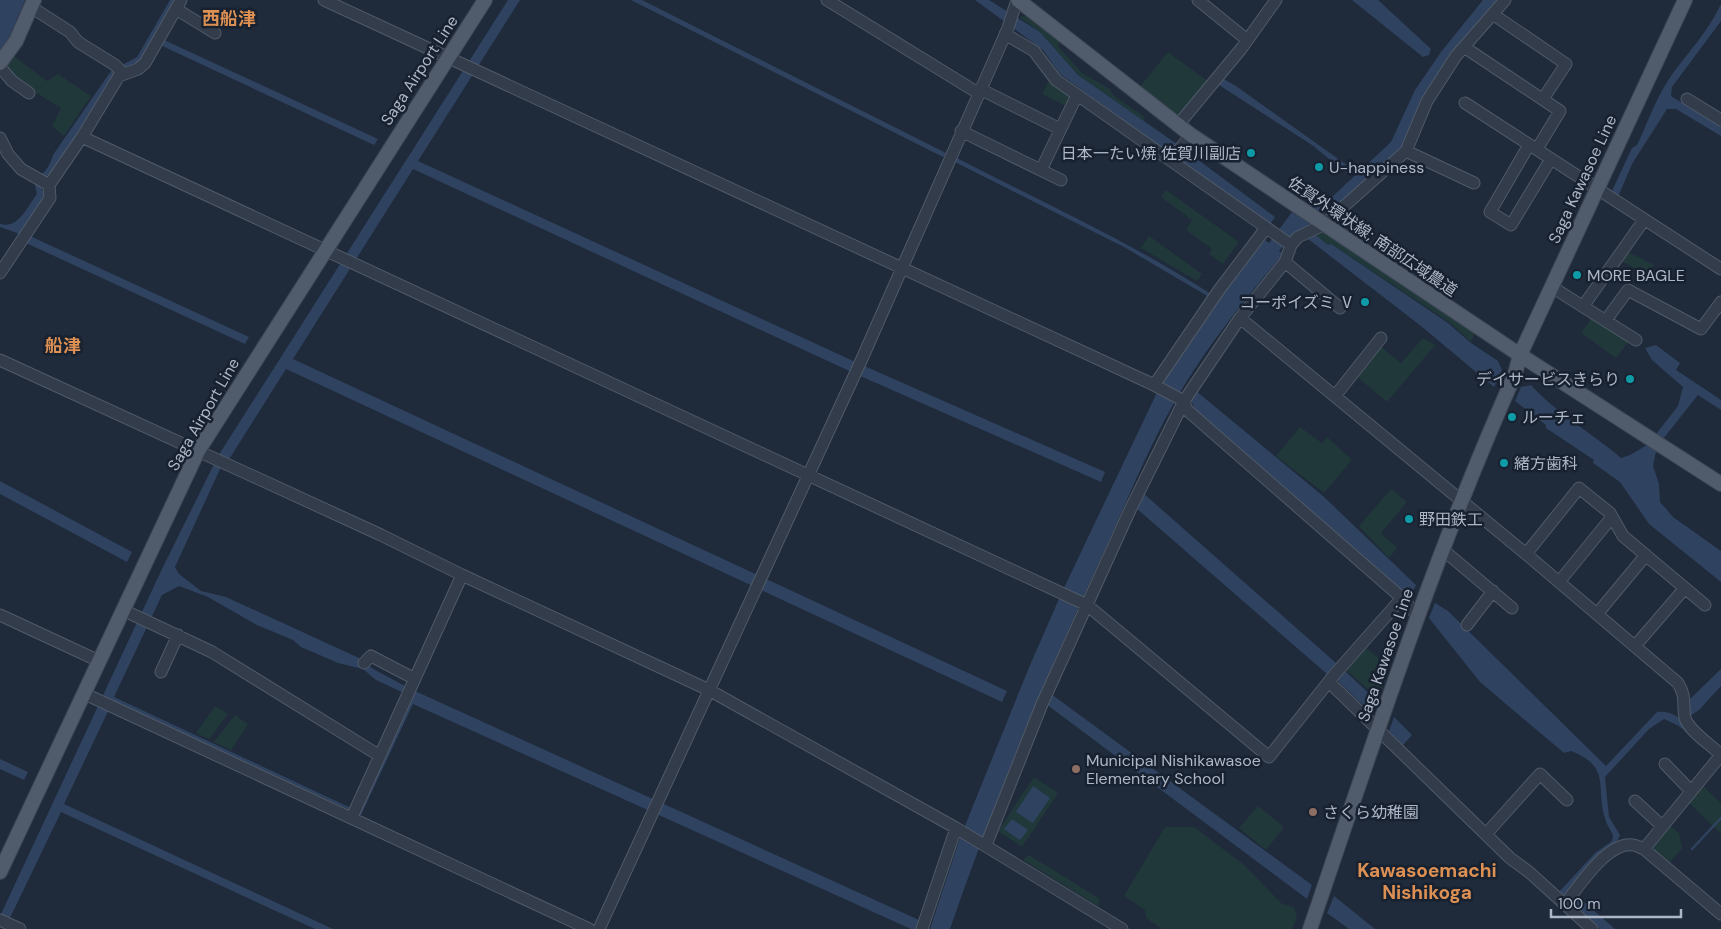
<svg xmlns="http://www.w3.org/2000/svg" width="1721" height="929" font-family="'DM Sans','Noto Sans JP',sans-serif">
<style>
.green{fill:#21383b}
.water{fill:#2f4361;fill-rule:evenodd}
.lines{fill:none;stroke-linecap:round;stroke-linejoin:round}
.stream{stroke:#2f4361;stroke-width:2.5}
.minor-casing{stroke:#505a68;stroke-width:13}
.major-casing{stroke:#3c4554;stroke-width:16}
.minor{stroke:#333c4a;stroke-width:11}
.major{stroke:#505b6b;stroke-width:14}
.culture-dot{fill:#0f9aa8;stroke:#18212f;stroke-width:2}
.education-dot{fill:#8d6e63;stroke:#18212f;stroke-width:2}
.labels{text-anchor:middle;stroke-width:5;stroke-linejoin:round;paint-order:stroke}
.street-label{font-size:16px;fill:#adb7c7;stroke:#18212f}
.poi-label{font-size:16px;fill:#adb7c7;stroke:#18212f;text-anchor:start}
.neighbourhood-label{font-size:18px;font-weight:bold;fill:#dc9053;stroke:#18212f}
.quarter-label{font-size:19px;font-weight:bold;fill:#dc9053;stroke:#18212f}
</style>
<rect width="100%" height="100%" fill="#1f2a3a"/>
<path class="green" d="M 1027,16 L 1060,41 L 1058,46 L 1082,73 L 1110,89 L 1114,96 L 1145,117 L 1144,121 L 1078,75 L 1040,32 L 1019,17 Z
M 1168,52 L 1209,82 L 1179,119 L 1139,88 Z
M 11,54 L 47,81 L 58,74 L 91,96 L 64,136 L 52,126 L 61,108 L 28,88 L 2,65 Z
M 1050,79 L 1069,95 L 1066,106 L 1042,94 Z
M 1166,190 L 1239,242 L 1223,264 L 1209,254 L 1212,249 L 1186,230 L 1192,220 L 1161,197 Z
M 1326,232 L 1475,333 L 1471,342 L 1449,322 L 1331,244 L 1328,245 L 1313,233 Z
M 1149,236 L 1202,274 L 1197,281 L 1141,248 Z
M 1626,251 L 1654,265 L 1648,275 L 1619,260 Z
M 1593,316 L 1629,341 L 1616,358 L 1581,333 Z
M 1423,338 L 1435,345 L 1387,402 L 1355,375 L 1379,345 L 1401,363 Z
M 1300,427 L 1322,443 L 1327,437 L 1352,460 L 1324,493 L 1276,456 Z
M 1391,489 L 1407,502 L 1381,533 L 1397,548 L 1389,558 L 1359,526 Z
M 1366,648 L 1390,667 L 1379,699 L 1346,670 Z
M 215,706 L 228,714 L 209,739 L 196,733 Z
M 235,715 L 248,724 L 231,750 L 214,742 Z
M 1034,777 L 1058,793 L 1022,847 L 998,831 Z
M 1701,784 L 1721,803 L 1721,834 L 1686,800 Z
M 1258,806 L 1284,827 L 1266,850 L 1239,828 Z
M 1667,824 L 1679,833 L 1682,849 L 1668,864 L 1650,849 Z
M 1165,827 L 1194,827 L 1243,864 L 1282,904 L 1294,907 L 1297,918 L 1292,929 L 1162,929 L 1146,918 L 1145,910 L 1124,896 Z
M 1029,855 L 1100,899 L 1098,906 L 1023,860 Z"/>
<path class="water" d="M 0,0 L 25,0 L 6,44 L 0,50 Z
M 170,0 L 175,0 L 140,61 L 125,68 L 53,172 L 43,178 L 39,185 L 46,195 L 30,236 L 249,337 L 245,344 L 26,243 L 17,233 L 0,227 L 0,224 C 19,229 27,207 37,194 L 35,185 C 42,171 48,172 53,155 L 111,71 L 137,57 Z
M 508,0 L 520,0 L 418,161 L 862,365 L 1105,472 L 1101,482 L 858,375 L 413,169 L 293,359 L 1007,691 L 1002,702 L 286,369 L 228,461 L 221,467 L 175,567 L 179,574 L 201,591 L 226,597 L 359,658 C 366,667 402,684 415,691 L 919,920 L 916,929 L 911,929 L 413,704 L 361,815 L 113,701 L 64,804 L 333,929 L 315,929 L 61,812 L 10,918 L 1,914 L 161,571 L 218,456 ZM 179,586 L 208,597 L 257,625 L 293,640 L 301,647 L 338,663 L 363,669 L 376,680 L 406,694 L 353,809 L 114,697 L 162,595 Z
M 631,0 L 642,0 L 946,153 L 943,157 Z
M 975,0 L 989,0 L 1040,32 L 1078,75 L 1174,142 L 1275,217 L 1269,226 L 1060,74 L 1043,50 Z
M 1352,0 L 1378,0 L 1431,49 L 1429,55 L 1423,57 Z
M 1483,0 L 1498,0 L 1401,149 L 1337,208 L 1321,215 L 1308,205 L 1333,196 L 1391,142 L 1415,90 L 1441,52 Z
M 1721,4 L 1721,21 L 1672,87 L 1671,96 L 1721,127 L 1721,136 L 1676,109 L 1667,109 L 1632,164 L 1618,197 L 1611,193 L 1632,148 L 1637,145 C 1649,120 1657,95 1673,73 C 1690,50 1709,30 1721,4 Z
M 162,39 L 378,139 L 374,145 L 158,44 Z
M 1222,78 L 1236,86 L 1351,168 L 1346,173 L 1312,145 L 1222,87 L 1217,83 Z
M 955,157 C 1041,202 1129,241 1211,294 L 1209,297 L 1124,247 L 953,161 Z
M 1292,212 L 1310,222 L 1307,228 L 1328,245 L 1331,244 L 1448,323 L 1471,343 L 1498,361 L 1502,370 L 1494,387 L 1421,326 L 1299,232 L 1293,234 L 1279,251 L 1282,253 L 1279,259 C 1244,300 1210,343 1182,389 C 1148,446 1124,509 1096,569 C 1041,687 992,807 950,929 L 930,929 L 960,838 L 1030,665 L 1063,590 L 1161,384 L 1215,307 L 1214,304 L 1217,300 L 1265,240 L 1269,243 Z
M 1656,345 L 1680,363 L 1676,370 L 1721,400 L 1721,410 L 1698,395 L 1663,439 L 1656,434 L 1678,406 L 1683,387 L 1652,360 L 1645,348 Z
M 1531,385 C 1556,413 1592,433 1621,458 L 1630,455 L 1647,445 L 1656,451 L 1653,466 L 1659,484 L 1660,502 L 1673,517 L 1721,551 L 1721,582 L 1649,524 L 1620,482 L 1593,463 L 1594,460 L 1546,428 L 1546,425 L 1515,401 L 1521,387 Z
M 1196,391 L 1323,496 L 1416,585 L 1410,597 L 1195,411 L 1191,399 Z
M 0,481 L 132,552 L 127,562 L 0,494 Z
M 1143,493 L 1336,663 L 1327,674 L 1136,508 Z
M 1435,603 L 1448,611 L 1606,766 L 1657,712 C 1681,708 1700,740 1714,756 L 1679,726 L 1664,719 L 1649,729 L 1605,777 L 1609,817 L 1620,835 L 1616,844 L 1569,893 L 1561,895 L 1558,893 L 1595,853 L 1612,841 L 1613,836 C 1611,830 1606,824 1605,818 C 1595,787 1612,767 1571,751 L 1564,753 L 1480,682 L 1429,618 Z
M 1721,669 L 1721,686 L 1699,710 L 1690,716 L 1690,699 Z
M 1344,670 L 1376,700 L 1371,713 L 1336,679 Z
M 1051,694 L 1312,885 L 1307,899 L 1046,704 Z
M 1394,717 L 1412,735 L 1403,745 L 1389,731 Z
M 0,759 L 28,772 L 24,780 L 0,769 Z
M 1033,786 L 1050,798 L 1033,823 L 1016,812 Z
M 1012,819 L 1028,830 L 1020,840 L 1004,829 Z
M 1576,895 L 1615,929 L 1600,929 L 1570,904 Z
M 1334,896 L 1375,929 L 1349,929 L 1327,913 Z"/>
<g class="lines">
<path class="stream" d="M 1692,849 L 1721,818"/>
<defs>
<path id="minor" d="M 324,0 L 1152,384 L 1184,401 L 1187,410 L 1402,598 L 1417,615
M 827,0 L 978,93
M 1198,0 L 1246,39
M 31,7 L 70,32 L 78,42 L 115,65 L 124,74
M 176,9 L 215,33
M 1494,15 L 1566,64 L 1543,99
M 1005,34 L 1034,51 L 1056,80 L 1291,245
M 1464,47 L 1560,111 L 1537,149
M 0,67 L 12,81 L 29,93
M 980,89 L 1060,129
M 1687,99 L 1721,120
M 1465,103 L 1721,269
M 1178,125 L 1241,49 L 1276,0
M 961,131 L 1061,180
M 82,137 L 1087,605 L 1269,757 L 1334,675 L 1402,598
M 0,138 L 8,154 L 21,169 L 49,185 L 82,137 L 119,76 L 138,69 L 145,63 L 181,0
M 1529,145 L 1490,212 L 1511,225 L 1551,159
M 1406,151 L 1474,183
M 1171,160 L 1191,135
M 1041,170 L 1077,95
M 1285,262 L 1340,308
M 0,273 L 50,198 L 49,185
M 1552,287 L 1636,340
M 1584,305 L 1644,220
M 1240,318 L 1526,554 L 1678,683 C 1687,698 1682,703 1685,718 C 1689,731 1711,745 1721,755
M 1606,320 L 1628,290 L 1701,329 L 1721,302
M 0,360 L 381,535 L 462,575 L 709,690 L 956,828 L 1122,929
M 1152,384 L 1157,381 L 1219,290 L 1266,228
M 1335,396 L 1381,338
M 1442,549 L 1512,608
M 1526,554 L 1579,488 L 1610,513 L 1623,536 L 1705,605
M 1559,582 L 1612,517
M 123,610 L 212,652 L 380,756
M 1597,614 L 1646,555
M 0,615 L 99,661
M 1467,625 L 1493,591
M 1635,646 L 1685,588
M 364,663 L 371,656 L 415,679
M 161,672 L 178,635
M 1329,682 L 1510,858 L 1529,872 L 1592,929
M 83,693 L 589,929
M 1665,764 L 1691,791
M 1635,801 L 1662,826
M 352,817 L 462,575
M 1486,834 L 1540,774 L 1567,800
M 986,845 L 1042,704 L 1130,510 L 1184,401 L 1240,318 L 1285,262 L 1291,245 L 1298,237 L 1323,225 L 1406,151 L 1427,101 L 1436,87 L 1456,56 L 1505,0
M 1644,849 L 1721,755
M 1564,905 C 1578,888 1607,841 1633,845 C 1636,845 1641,848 1644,849 L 1721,914
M 0,920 L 20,929
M 599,929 L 861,361 L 1008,28 L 1017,0
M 922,929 L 956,828"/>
<path id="major" d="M 1018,0 L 1191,135 L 1520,355 L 1721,484
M 0,63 L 16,41 L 34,0
M 0,872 L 198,451 L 485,0
M 1310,929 C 1374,741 1434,555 1515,374 L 1520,355 L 1685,0"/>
</defs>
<use href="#minor" class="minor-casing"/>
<use href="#major" class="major-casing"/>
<use href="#minor" class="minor"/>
<use href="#major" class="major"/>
</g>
<g class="culture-dot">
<circle cx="1251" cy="153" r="5"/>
<circle cx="1319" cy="167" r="5"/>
<circle cx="1577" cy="275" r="5"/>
<circle cx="1365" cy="302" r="5"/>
<circle cx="1630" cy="379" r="5"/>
<circle cx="1512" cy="417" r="5"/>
<circle cx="1504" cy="463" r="5"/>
<circle cx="1409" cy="519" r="5"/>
</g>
<g class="education-dot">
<circle cx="1076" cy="769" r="5"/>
<circle cx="1313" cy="812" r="5"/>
</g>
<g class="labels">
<g class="street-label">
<text transform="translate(419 70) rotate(-57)" y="6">Saga Airport Line</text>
<text transform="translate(1582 179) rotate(-65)" y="6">Saga Kawasoe Line</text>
<text transform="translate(1373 236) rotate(34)" y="6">佐賀外環状線; 南部広域農道</text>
<text transform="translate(203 414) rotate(-60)" y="6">Saga Airport Line</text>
<text transform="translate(1385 655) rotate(-71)" y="6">Saga Kawasoe Line</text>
</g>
<g class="poi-label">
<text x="1241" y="159" text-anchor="end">日本一たい焼 佐賀川副店</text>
<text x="1329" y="173">U-happiness</text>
<text x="1587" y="281">MORE BAGLE</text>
<text x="1355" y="308" text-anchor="end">コーポイズミ Ⅴ</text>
<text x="1620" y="385" text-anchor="end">デイサービスきらり</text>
<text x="1522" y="423">ルーチェ</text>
<text x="1514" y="469">緒方歯科</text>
<text x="1419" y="525">野田鉄工</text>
<text x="1086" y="766">Municipal Nishikawasoe<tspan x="1086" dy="18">Elementary School</tspan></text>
<text x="1323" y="818">さくら幼稚園</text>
</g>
<g class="neighbourhood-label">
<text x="229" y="25">西船津</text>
<text x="63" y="352">船津</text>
</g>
<g class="quarter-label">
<text x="1427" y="877">Kawasoemachi<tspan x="1427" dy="22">Nishikoga</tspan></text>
</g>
</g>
<path d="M1551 909v8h130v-8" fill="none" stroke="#adb7c7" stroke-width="2.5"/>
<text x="1558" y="909" font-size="15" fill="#adb7c7" stroke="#18212f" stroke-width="4" paint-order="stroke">100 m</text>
</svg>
